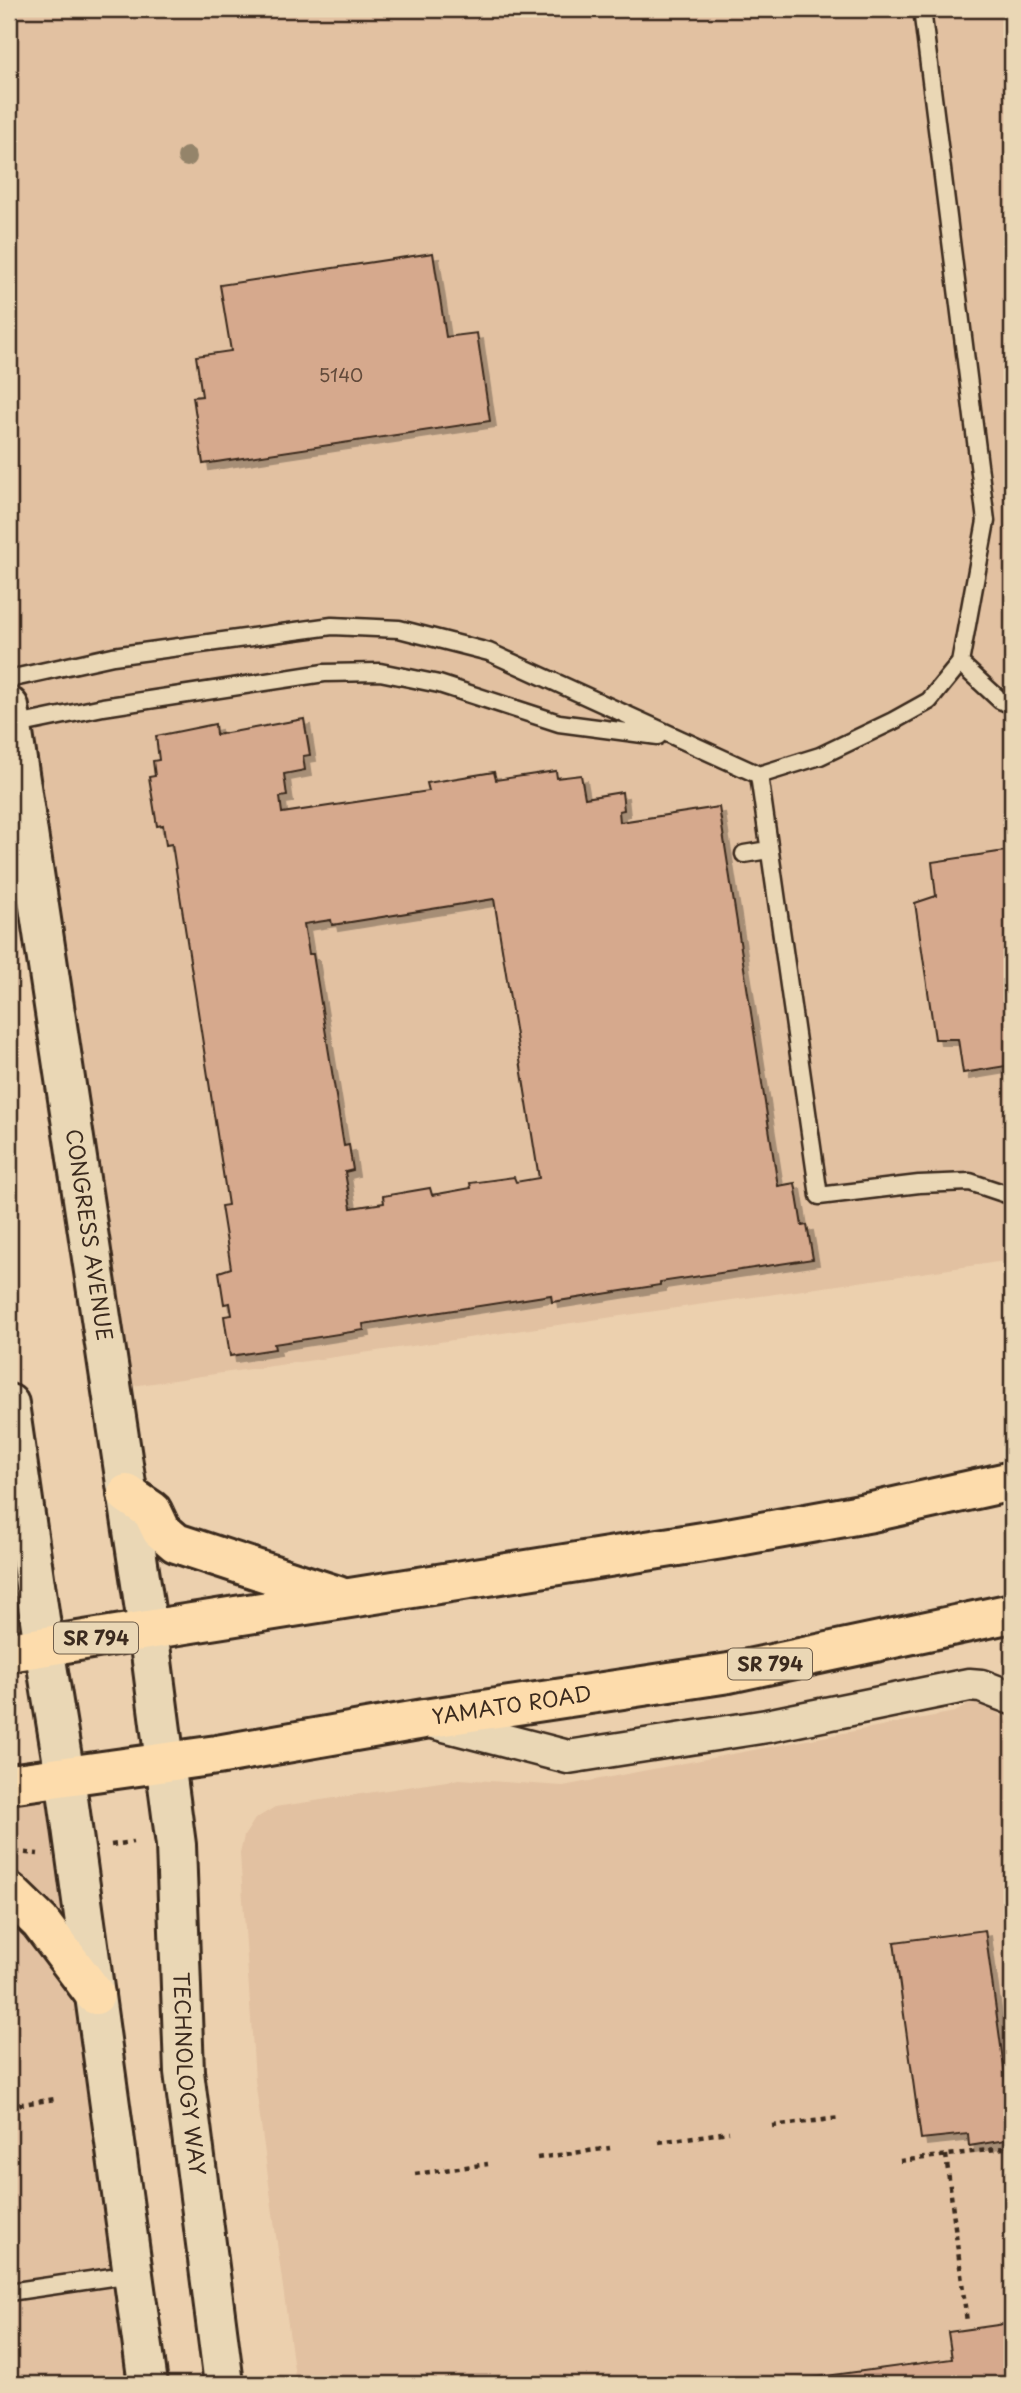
<svg xmlns="http://www.w3.org/2000/svg" width="1021" height="2393" font-family="'Playpen Sans',sans-serif">
<style>
.built{fill:#e2c1a1}
.building{fill:#d6a98d;stroke:#3b2a1e;stroke-width:2;fill-rule:evenodd;filter:url(#shadow)}
.lines{fill:none;stroke-linecap:round;stroke-linejoin:round}
.service-casing{stroke:#3b2a1e;stroke-width:21}
.minor-casing{stroke:#3b2a1e;stroke-width:37}
.tertiary-casing{stroke:#3b2a1e;stroke-width:44}
.secondary-casing{stroke:#3b2a1e;stroke-width:44}
.primary-casing{stroke:#3b2a1e;stroke-width:44}
.path{stroke:#3b2a1e;stroke-width:4.5;stroke-dasharray:5 5;stroke-linecap:butt}
.service{stroke:#ead7b5;stroke-width:16}
.minor{stroke:#ead7b5;stroke-width:32}
.tertiary{stroke:#ead7b5;stroke-width:38}
.secondary{stroke:#ead7b5;stroke-width:38}
.primary{stroke:#fddcac;stroke-width:38}
.tree{fill:#94846a}
.labels{text-anchor:middle;stroke-width:5;stroke-linejoin:round;paint-order:stroke}
.number-label{font-size:18px;fill:#624a3a}
.shield{fill:#ead7b5;stroke:#705e4b;stroke-width:2}
.shield-label{font-size:19px;font-weight:bold;fill:#3b2a1e}
.street-label{font-size:21px;fill:#3b2a1e;stroke:#ead7b5}
</style>
<defs>
<filter id="shadow"><feDropShadow dx="6" dy="6" stdDeviation="0" flood-color="#0004"/></filter>
</defs>
<rect width="100%" height="100%" fill="#ecd0ae"/>
<filter id="ink" filterUnits="userSpaceOnUse"><feTurbulence type="fractalNoise" baseFrequency=".0143" numOctaves="2"/><feDisplacementMap in="SourceGraphic" scale="14" xChannelSelector="R" yChannelSelector="G"/><feConvolveMatrix kernelMatrix="1 2 1 2 8 2 1 2 1" color-interpolation-filters="sRGB"/></filter>
<g filter="url(#ink)">
<path class="built" d="M 9,9 L 1012,9 L 1012,1260 L 132,1386 L 9,679 Z
M 971,1703 L 992,1708 L 1012,1726 L 1012,2384 L 296,2384 L 255,2080 L 240,1854 L 244,1836 L 255,1819 L 275,1807 L 460,1779 L 563,1786 L 955,1712 Z
M 53,1800 L 136,2384 L 9,2384 L 9,1806 Z"/>
<path class="building" d="M 433,253 L 446,337 L 477,333 L 490,421 L 203,464 L 193,397 L 202,396 L 196,356 L 231,351 L 220,285 Z
M 304,719 L 310,755 L 303,756 L 305,770 L 284,774 L 287,796 L 280,797 L 282,813 L 429,791 L 427,783 L 494,772 L 496,780 L 556,771 L 557,778 L 581,775 L 585,798 L 622,792 L 624,810 L 619,811 L 620,822 L 719,807 L 778,1186 L 795,1183 L 802,1226 L 807,1225 L 813,1259 L 660,1282 L 660,1285 L 552,1302 L 551,1295 L 363,1324 L 364,1330 L 274,1344 L 275,1349 L 230,1356 L 224,1316 L 232,1315 L 230,1303 L 224,1304 L 219,1272 L 231,1268 L 221,1206 L 228,1205 L 172,844 L 166,845 L 163,825 L 157,826 L 149,777 L 155,776 L 153,761 L 159,760 L 156,736 L 215,724 L 216,735 ZM 494,899 L 539,1178 L 516,1182 L 514,1177 L 470,1183 L 471,1188 L 432,1195 L 430,1188 L 383,1196 L 384,1203 L 351,1208 L 345,1172 L 353,1170 L 349,1145 L 344,1146 L 313,954 L 309,954 L 304,924 L 331,920 L 332,925 Z
M 1012,850 L 1012,1065 L 963,1073 L 958,1039 L 935,1039 L 915,903 L 936,896 L 932,862 Z
M 985,1930 L 1012,2126 L 1004,2127 L 1006,2140 L 969,2146 L 968,2134 L 921,2139 L 894,1942 Z
M 1012,2323 L 1012,2384 L 767,2384 L 952,2359 L 948,2332 Z"/>
<g class="lines">
<defs>
<path id="service" d="M 960,663 L 1000,700 L 1012,705
M 9,679 L 113,656 L 332,626 L 399,629 L 489,652 L 759,775 L 820,756 L 893,721 L 929,701 L 960,663 L 986,521 L 922,9
M 12,726 L 103,707 L 324,673 L 380,672 L 439,684 L 559,723 L 658,736
M 759,775 L 819,1196 L 919,1184 L 970,1182 L 1012,1196
M 744,854 L 768,850
M 9,2292 L 132,2274"/>
<path id="minor" d="M 429,1721 L 568,1757 L 767,1726 L 969,1685 L 981,1686 L 1012,1698"/>
<g id="tertiary">
<path id="s1" d="M 165,1762 L 176,1845 L 184,2072 L 224,2384"/>
<path d="M 65,1776 L 148,2384"/>
</g>
<g id="secondary">
<path id="s2" d="M 9,707 L 148,1630 L 165,1762"/>
<path d="M 9,1404 L 44,1647 L 65,1776"/>
</g>
<g id="primary">
<path d="M 127,1494 L 152,1511 L 161,1530 L 176,1543 L 338,1596"/>
<path d="M 9,1652 L 722,1539 L 872,1512 L 1012,1481"/>
<path id="s3" d="M 9,1784 L 217,1755 L 424,1719 L 729,1673 L 1012,1613"/>
<path d="M 9,1892 L 40,1922 L 95,1995"/>
</g>
</defs>
<use href="#service" class="service-casing"/>
<use href="#minor" class="minor-casing"/>
<use href="#tertiary" class="tertiary-casing"/>
<use href="#secondary" class="secondary-casing"/>
<use href="#primary" class="primary-casing"/>
<path class="path" d="M 111,1845 L 133,1842
M 9,1852 L 11,1832
M 15,1852 L 38,1854
M 9,2106 L 55,2099
M 772,2126 L 840,2118
M 659,2142 L 729,2132
M 946,2155 L 967,2322
M 537,2158 L 610,2148
M 900,2161 L 1012,2147
M 415,2174 L 488,2164"/>
<use href="#service" class="service"/>
<use href="#minor" class="minor"/>
<use href="#tertiary" class="tertiary"/>
<use href="#secondary" class="secondary"/>
<use href="#primary" class="primary"/>
</g>
<circle class="tree" cx="187" cy="157" r="10"/>
</g>
<g class="labels">
<g class="number-label">
<text x="341" y="382">5140</text>
</g>
<g class="shield">
<rect x="54" y="1622.5" width="84" height="31" rx="5"/>
<rect x="728" y="1648.5" width="84" height="31" rx="5"/>
</g>
<g class="shield-label">
<text x="96" y="1645">SR 794</text>
<text x="770" y="1671">SR 794</text>
</g>
<g class="street-label">
<text dy="7" stroke="none"><textPath href="#s2" startOffset="534">CONGRESS AVENUE</textPath></text>
<text dy="7" stroke="none"><textPath href="#s3" startOffset="509">YAMATO ROAD</textPath></text>
<text dy="7" stroke="none"><textPath href="#s1" startOffset="313">TECHNOLOGY WAY</textPath></text>
</g>
</g>
<rect width="1021" height="2393" fill="none" stroke="#ead7b5" stroke-width="35"/>
<rect x="18" y="18" width="986" height="2358" fill="none" stroke="#3b2a1e" stroke-width="2.5" filter="url(#ink)"/>
</svg>
